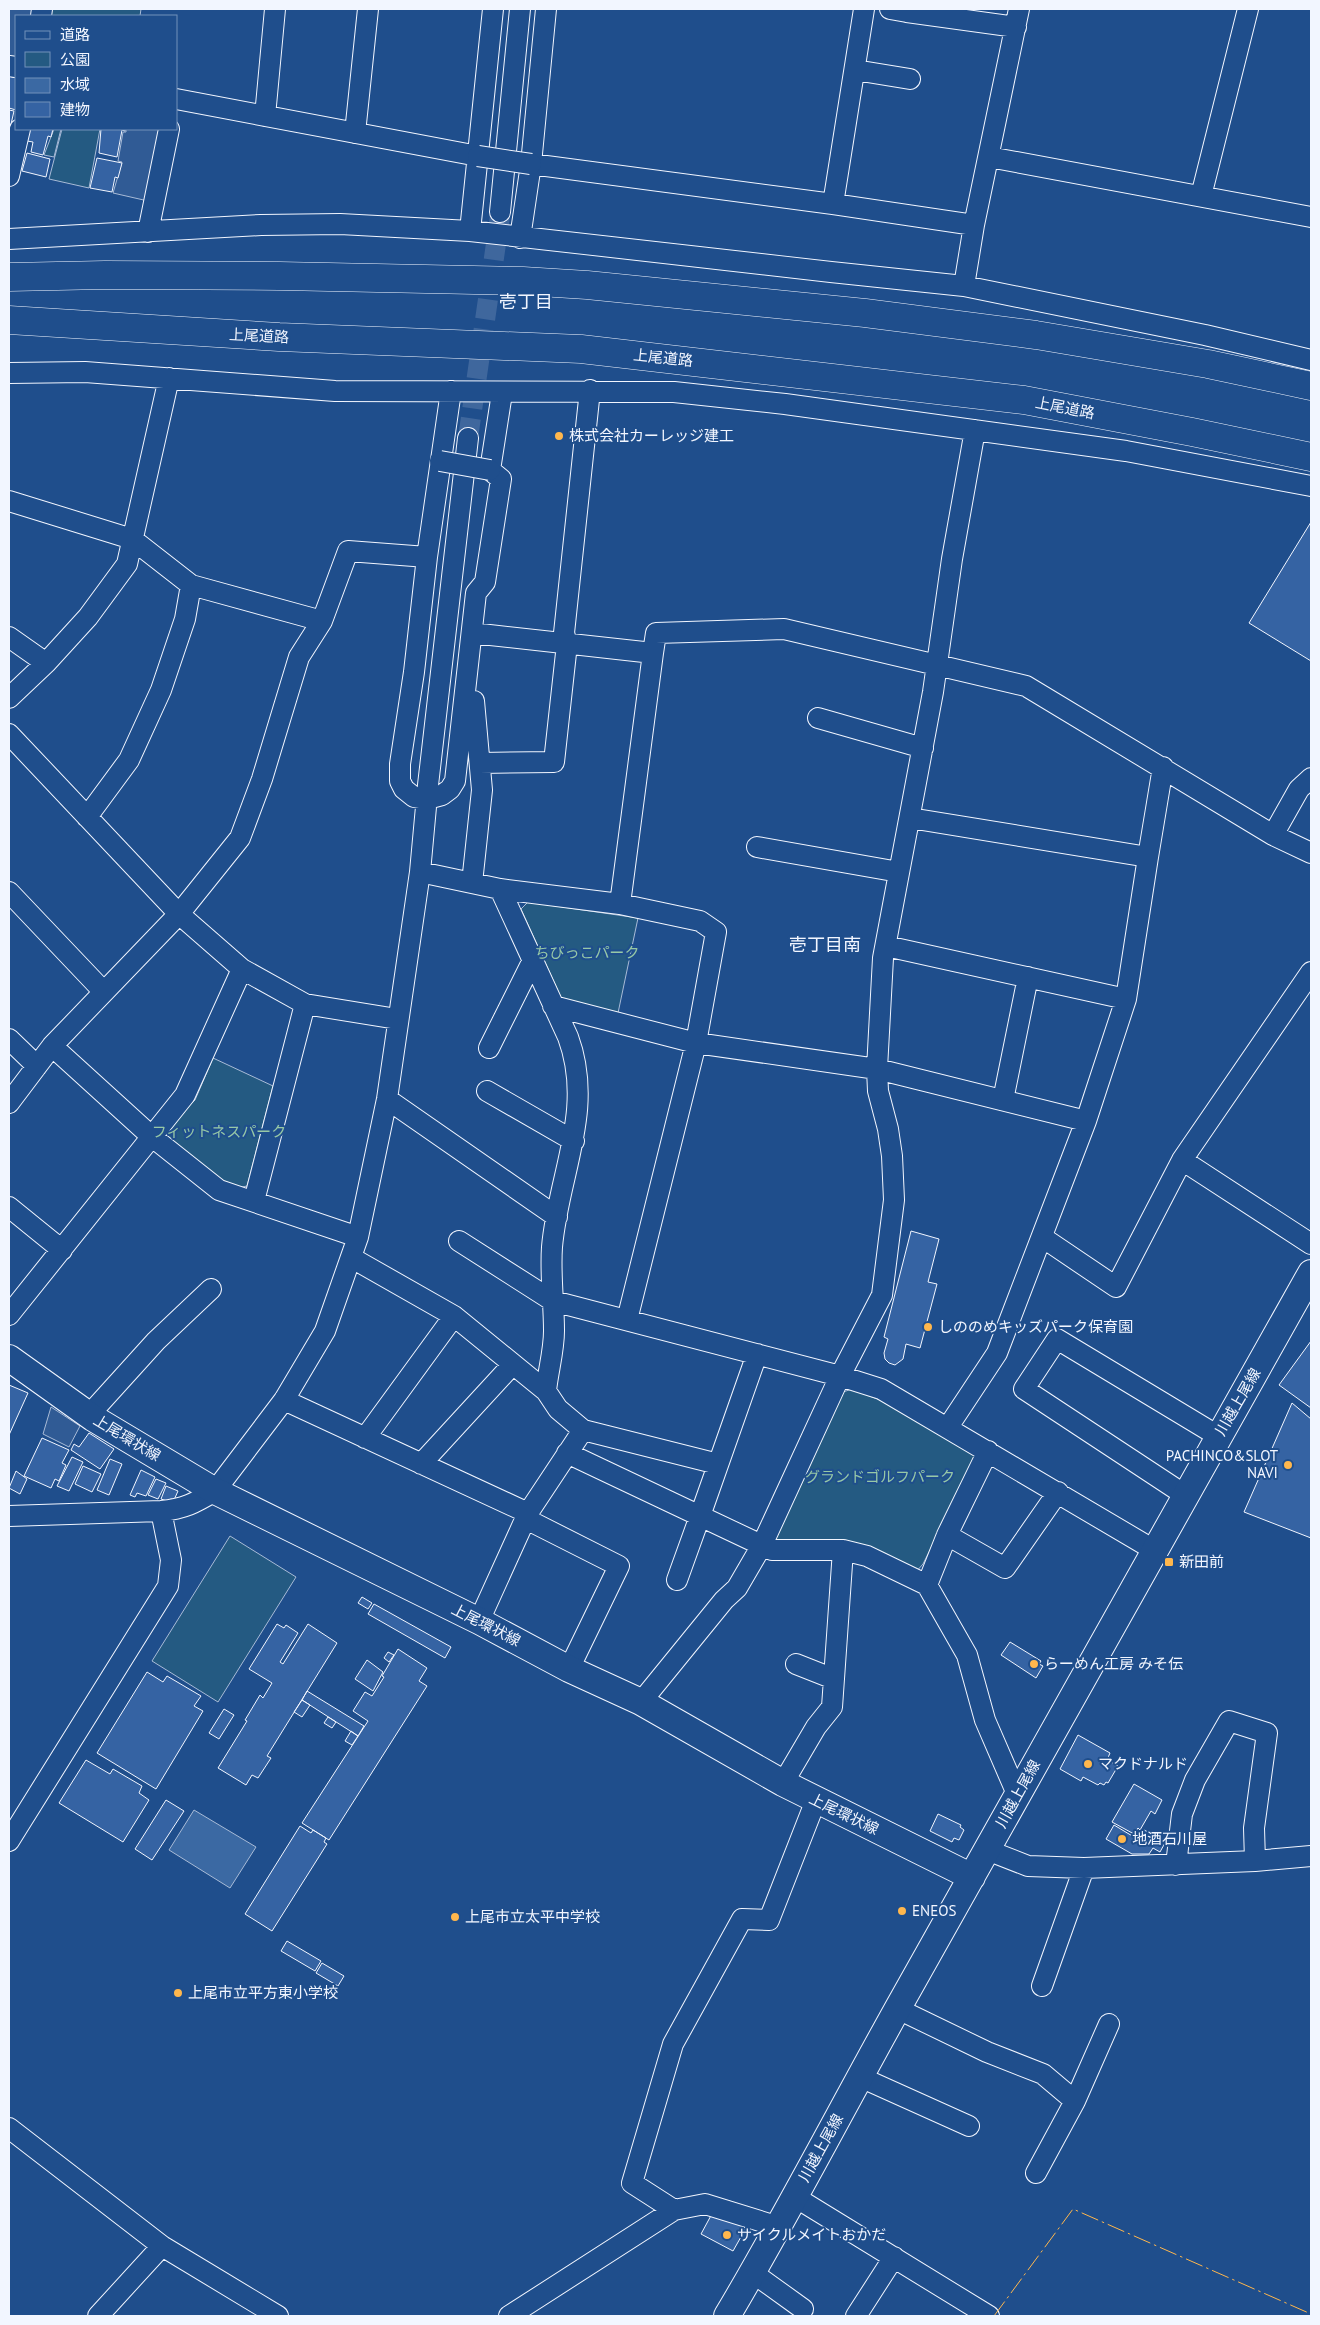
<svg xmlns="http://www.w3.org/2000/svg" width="1320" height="2325" font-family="'PT Sans','Noto Sans JP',sans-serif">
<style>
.green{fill:#245a82;stroke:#a8bbd7}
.parking{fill:#305b95;stroke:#a8bbd7}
.water{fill:#3b69a3;stroke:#a8bbd7}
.building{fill:#3563a3;stroke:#f2f6ff}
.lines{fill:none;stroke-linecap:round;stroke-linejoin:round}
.minor-tunnel{stroke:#3f679d;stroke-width:20;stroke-dasharray:20 10;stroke-linecap:butt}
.minor-casing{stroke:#f2f6ff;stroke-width:22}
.major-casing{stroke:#f2f6ff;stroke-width:28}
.highway-casing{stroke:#f2f6ff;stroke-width:29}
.minor{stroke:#1f4e8c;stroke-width:20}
.major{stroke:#1f4e8c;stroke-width:26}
.highway{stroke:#1f4e8c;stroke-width:28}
.minor-bridge-casing{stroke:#f2f6ff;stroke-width:22;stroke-linecap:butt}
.minor-bridge{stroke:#1f4e8c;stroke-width:20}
.power{stroke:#ffb74d;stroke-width:1;stroke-dasharray:18 4 2.5 4;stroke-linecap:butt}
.poi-dot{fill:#ffb74d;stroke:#1f4e8c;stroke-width:2}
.labels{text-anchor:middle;stroke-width:4;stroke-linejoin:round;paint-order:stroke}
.street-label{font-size:15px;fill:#f2f6ff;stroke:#1f4e8c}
.poi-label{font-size:15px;fill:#f2f6ff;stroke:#1f4e8c;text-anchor:start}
.park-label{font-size:15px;fill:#97c8a6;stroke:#1f4e8c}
.quarter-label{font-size:18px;fill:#f2f6ff;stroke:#1f4e8c}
</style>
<rect width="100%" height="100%" fill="#1f4e8c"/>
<path class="green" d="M 50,9 L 141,9 L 140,16 L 49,16 Z
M 54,129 L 61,129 L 54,157 L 44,155 Z
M 62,129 L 100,129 L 89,188 L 49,179 Z
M 528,902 L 638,918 L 618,1013 L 563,1002 L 521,909 Z
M 213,1058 L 273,1086 L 247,1186 C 220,1195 186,1156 166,1139 L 164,1130 L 195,1100 Z
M 852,1389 L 910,1412 L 972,1449 L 976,1458 L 923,1564 L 915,1573 L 776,1541 L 771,1534 L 843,1392 Z
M 230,1536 L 296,1577 L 218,1702 L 152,1661 Z"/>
<path class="parking" d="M 9,9 L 37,9 L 36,16 L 16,16 L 16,59 L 9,57 Z
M 126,129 L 164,129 L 148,201 L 113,193 L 122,162 L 118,161 L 123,132 L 126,132 Z
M 51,1407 L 80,1426 L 69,1447 L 43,1434 Z"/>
<path class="water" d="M 194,1810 L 256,1847 L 230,1888 L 169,1850 Z"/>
<path class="building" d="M 9,76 L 16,78 L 16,110 L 9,108 Z
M 9,110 L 14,111 L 9,133 Z
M 28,129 L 53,129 L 51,137 L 48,136 L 43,155 L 31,152 L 33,142 L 27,141 Z
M 101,129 L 125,129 L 125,131 L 122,130 L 117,157 L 99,153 Z
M 27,153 L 50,159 L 46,177 L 22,171 Z
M 97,158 L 122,163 L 118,178 L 115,177 L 112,192 L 90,188 Z
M 1311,522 L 1311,661 L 1249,623 Z
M 911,1231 L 939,1239 L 928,1282 L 937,1284 L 920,1348 L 906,1344 L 903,1359 L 895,1365 L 889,1363 L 885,1359 L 884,1353 L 888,1339 L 884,1337 Z
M 1311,1341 L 1311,1408 L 1279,1385 Z
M 9,1385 L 28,1393 L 9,1435 Z
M 1292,1403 L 1311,1419 L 1311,1538 L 1244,1512 Z
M 89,1433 L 114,1449 L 100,1469 L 71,1450 L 74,1444 L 79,1447 Z
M 42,1438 L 69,1450 L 62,1463 L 66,1465 L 59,1481 L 55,1479 L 51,1488 L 24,1476 Z
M 72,1457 L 83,1462 L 69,1491 L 57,1486 Z
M 110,1459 L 122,1464 L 109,1495 L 97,1490 Z
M 83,1466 L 101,1474 L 92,1492 L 75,1484 Z
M 141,1470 L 155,1477 L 146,1496 L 137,1493 L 135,1497 L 130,1495 Z
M 16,1471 L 27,1479 L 20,1494 L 9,1488 Z
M 156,1479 L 166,1483 L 158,1499 L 148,1495 Z
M 166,1486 L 178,1491 L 174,1500 L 171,1499 L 167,1501 L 161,1499 Z
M 362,1597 L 372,1603 L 368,1609 L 358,1603 Z
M 374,1604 L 451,1647 L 445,1658 L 368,1614 Z
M 277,1624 L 284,1628 L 286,1625 L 298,1633 L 280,1662 L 283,1664 L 308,1624 L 337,1643 L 267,1756 L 271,1758 L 258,1778 L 252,1775 L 246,1785 L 218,1768 L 247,1721 L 245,1720 L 260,1695 L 263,1698 L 272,1683 L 249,1669 Z
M 1010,1642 L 1041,1661 L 1039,1664 L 1043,1666 L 1036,1678 L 1001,1655 Z
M 398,1649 L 427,1668 L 419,1681 L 427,1686 L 329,1840 L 302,1823 L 368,1721 L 353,1711 L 365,1692 L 372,1696 L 384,1677 L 382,1676 Z
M 388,1652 L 394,1655 L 389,1662 L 384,1658 Z
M 367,1660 L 383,1672 L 373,1691 L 355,1679 Z
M 147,1672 L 163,1682 L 167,1676 L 201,1696 L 194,1706 L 203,1711 L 156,1789 L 97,1753 Z
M 307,1691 L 364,1726 L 358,1736 L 302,1700 Z
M 302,1700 L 310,1705 L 302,1717 L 294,1712 Z
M 224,1709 L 234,1715 L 219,1739 L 209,1733 Z
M 328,1717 L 336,1722 L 332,1728 L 324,1723 Z
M 351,1731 L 358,1736 L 352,1745 L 345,1741 Z
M 1078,1735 L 1110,1753 L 1107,1760 L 1118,1766 L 1108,1783 L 1106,1782 L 1104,1785 L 1100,1783 L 1098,1785 L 1083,1777 L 1081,1781 L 1060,1769 Z
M 86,1760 L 110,1774 L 113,1769 L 142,1786 L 139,1793 L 149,1800 L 123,1842 L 59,1803 Z
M 1134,1784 L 1162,1800 L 1155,1814 L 1151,1811 L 1140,1830 L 1138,1828 L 1134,1834 L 1112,1822 Z
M 166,1800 L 184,1811 L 152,1860 L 135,1849 Z
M 938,1814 L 961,1825 L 960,1827 L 964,1830 L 959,1840 L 954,1838 L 952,1842 L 930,1831 Z
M 1114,1825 L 1139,1840 L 1144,1830 L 1166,1841 L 1160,1852 L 1153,1848 L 1149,1854 L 1132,1854 L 1106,1839 Z
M 300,1826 L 311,1833 L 313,1830 L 326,1838 L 324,1842 L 327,1844 L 272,1931 L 245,1914 Z
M 287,1941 L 321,1961 L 315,1971 L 281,1951 Z
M 322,1963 L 344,1976 L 338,1986 L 316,1973 Z
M 714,2210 L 746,2228 L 733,2251 L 701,2234 Z"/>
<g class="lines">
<path class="minor-tunnel" d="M 468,438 L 500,216"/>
<defs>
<path id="minor" d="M 890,9 L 907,12 L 907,9
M 907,12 L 1016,27
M 41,16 L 42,9
M 9,66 L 16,67
M 855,70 L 910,79
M 176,99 L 478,156
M 265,116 L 275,9
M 355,133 L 368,9
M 989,157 L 1311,217
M 531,164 L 833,204 L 974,225
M 9,176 L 20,129
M 1201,196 L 1248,9
M 833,204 L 864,9
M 500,212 L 520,9
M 470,231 L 493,9
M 148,232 L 169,129
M 520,238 L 531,164 L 546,9
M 9,239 L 261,225 L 340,224 L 470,231 L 831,272 L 964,286 L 1205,335 L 1311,360
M 964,286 L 974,225 L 1019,9
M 9,373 L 85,372 L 335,391 L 674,392 L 785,404 L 1126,451 L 1311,486
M 451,391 L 427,557 L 414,672 L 400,764 L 400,781 L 404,789 L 414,797 L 427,799 L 442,795 L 450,789 L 455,781 L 476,593 L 485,582 L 501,479 L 490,470 L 502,393
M 9,501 L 132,539 L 191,585 L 185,619 L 161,690 L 129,760 L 87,817
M 191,585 L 322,621
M 472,633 L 653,653 L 620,904
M 9,637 L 46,663
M 653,653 L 656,633 L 784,629 L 1026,686 L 1273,835 L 1311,853
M 9,698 L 46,663 L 88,617 L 127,564 L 169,378
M 818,718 L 923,748
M 9,734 L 179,914 L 242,969 L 305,1004 L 397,1019
M 480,763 L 554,762 L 567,644 L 564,633 L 590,390
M 910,818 L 1148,857 L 1163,767
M 1273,835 L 1299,789 L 1311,778
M 757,847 L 899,872
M 420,872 L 500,889 L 620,904 L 700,921 L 716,932 L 696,1043 L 627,1320
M 472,883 L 482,790 L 474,701
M 500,889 L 568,1037 C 595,1110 558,1175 552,1247 C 550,1275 554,1303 554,1331 C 554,1351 548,1371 546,1391 L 558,1409 L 583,1430 L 718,1464
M 9,892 L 104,992
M 886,946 L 1126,999 L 1148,857
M 553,1006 L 696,1043 L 877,1069 L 1086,1121 L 1126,999
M 9,1039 L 37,1066
M 52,1046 L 151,1136 L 219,1190 L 358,1237
M 489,1048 L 533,960
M 487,1091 L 574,1141
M 387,1099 L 557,1217
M 1003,1100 L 1028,977
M 9,1103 L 52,1046 L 179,914 L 240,838 L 262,779 L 299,657 L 322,621 L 348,551 L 427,557
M 1182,1160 L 1311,1244
M 254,1201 L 305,1004
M 9,1207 L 62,1250
M 1042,1237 L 1116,1287 L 1182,1160 L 1311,972
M 459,1241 L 553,1301 L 840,1376 L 881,1389 L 1154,1550
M 352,1258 L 454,1316 L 546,1391
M 9,1315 L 185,1095 L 242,969
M 757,1354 L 700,1516 L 772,1550 L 843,1550 L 867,1556 L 927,1585 L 947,1535 L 988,1451
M 284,1400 L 528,1513
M 89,1415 L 156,1341 L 211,1289
M 948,1427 L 997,1353 L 1086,1121
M 365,1438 L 454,1316
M 567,1453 L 700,1516 L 677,1580
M 421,1464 L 513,1364
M 1185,1495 L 1024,1389 L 1057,1339 L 1218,1436
M 9,1516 L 161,1511 C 184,1509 195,1503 215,1491 L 284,1400 L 325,1331 L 358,1237 L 387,1099 L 420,872 L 428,785 L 468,438
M 526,1519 L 619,1566 L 569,1669
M 947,1535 L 1005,1568 L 1058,1492
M 927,1585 L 967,1655 L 985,1720 L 1017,1794
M 479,1621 L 528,1513 L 583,1430
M 796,1664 L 834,1679
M 641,1702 L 724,1600 L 737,1588 L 762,1545 L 840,1376 L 882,1295 L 894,1200 L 892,1156 L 888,1129 L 878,1091 L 877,1069 L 883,958 L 933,692 L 952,559 L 975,430
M 783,1783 L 816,1727 L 832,1707 L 843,1550
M 9,1841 L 168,1586 L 171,1560 L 161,1511
M 987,1850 L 1028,1866 L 1084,1868 L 1255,1861 L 1311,1856
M 1176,1865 L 1182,1814 L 1195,1780 L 1229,1721 L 1267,1733 L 1254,1828 L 1255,1861
M 1042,1986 L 1084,1868
M 898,2009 L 987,2052 L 1043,2074 L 1075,2101
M 860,2077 L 969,2126
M 9,2128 L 162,2246 L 278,2316
M 1036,2173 L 1075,2101 L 1109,2024
M 795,2197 L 989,2316
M 674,2210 L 632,2183 L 673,2044 L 742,1919 L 769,1920 L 816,1800
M 753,2273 L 803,2309
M 98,2316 L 162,2246
M 509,2316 L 674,2210 L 705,2204 L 779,2227
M 856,2316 L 894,2257"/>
<path id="major" d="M 9,1358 L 93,1418 L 215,1491 L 479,1621 L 569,1669 L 641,1702 L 783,1783 L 972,1877
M 727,2316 C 787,2215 841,2110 899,2006 C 1036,1762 1172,1517 1311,1273"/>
<path id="highway" d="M 9,277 L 105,275 L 280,276 L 523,281 L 587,285 L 865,313 L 1036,335 L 1208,364 L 1311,386
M 9,320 L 279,337 L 581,349 L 1024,400 L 1192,432 L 1311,457"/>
</defs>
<use href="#minor" class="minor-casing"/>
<use href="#major" class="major-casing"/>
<use href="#highway" class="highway-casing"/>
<use href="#minor" class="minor"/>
<use href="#major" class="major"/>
<use href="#highway" class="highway"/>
<defs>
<path id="minor-bridge" d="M 478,156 L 531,164
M 440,461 L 490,470"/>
</defs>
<use href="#minor-bridge" class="minor-bridge-casing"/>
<use href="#minor-bridge" class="minor-bridge"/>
<path class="power" d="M 994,2316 L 1073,2209 L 1311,2314"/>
</g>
<g class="poi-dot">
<circle cx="559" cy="436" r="5"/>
<circle cx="928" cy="1327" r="5"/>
<circle cx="1288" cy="1465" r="5"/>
<rect x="1164" y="1557" width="10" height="10" rx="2.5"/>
<circle cx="1034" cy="1664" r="5"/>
<circle cx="1088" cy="1764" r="5"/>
<circle cx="1122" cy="1839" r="5"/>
<circle cx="902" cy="1911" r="5"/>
<circle cx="455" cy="1917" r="5"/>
<circle cx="178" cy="1993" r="5"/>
<circle cx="727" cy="2235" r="5"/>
</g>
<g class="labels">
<g class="street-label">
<text transform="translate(259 336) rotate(3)" y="5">上尾道路</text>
<text transform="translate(663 358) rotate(6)" y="5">上尾道路</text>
<text transform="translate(1065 408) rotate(11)" y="5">上尾道路</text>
<text transform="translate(1238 1402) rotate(-60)" y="5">川越上尾線</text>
<text transform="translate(127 1438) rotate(31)" y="5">上尾環状線</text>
<text transform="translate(486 1625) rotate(27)" y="5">上尾環状線</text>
<text transform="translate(1018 1794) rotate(-61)" y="5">川越上尾線</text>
<text transform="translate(844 1814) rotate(26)" y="5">上尾環状線</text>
<text transform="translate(821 2148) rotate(-61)" y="5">川越上尾線</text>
</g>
<g class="poi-label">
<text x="569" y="441">株式会社カーレッジ建工</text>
<text x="938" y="1332">しののめキッズパーク保育園</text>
<text x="1278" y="1461" text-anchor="end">PACHINCO&amp;SLOT<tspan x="1278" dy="17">NAVI</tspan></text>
<text x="1179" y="1567">新田前</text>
<text x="1044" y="1669">らーめん工房 みそ伝</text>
<text x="1098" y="1769">マクドナルド</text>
<text x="1132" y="1844">地酒石川屋</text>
<text x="912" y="1916">ENEOS</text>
<text x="465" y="1922">上尾市立太平中学校</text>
<text x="188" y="1998">上尾市立平方東小学校</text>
<text x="737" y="2240">サイクルメイトおかだ</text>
</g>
<g class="park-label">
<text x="587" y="958">ちびっこパーク</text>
<text x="219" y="1137">フィットネスパーク</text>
<text x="880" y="1482">グランドゴルフパーク</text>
</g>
<g class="quarter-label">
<text x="526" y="308">壱丁目</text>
<text x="825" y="951">壱丁目南</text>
</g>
</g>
<rect width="1320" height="2325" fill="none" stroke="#f2f6ff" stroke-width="20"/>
<rect x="15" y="15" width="162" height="115" fill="#1f4e8c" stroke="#7391ba"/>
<rect x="25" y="31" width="25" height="8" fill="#1f4e8c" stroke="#7391ba"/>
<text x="60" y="40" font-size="15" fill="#f2f6ff">道路</text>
<rect x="25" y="52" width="25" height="15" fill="#245a82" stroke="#7391ba"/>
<text x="60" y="65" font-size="15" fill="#f2f6ff">公園</text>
<rect x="25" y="78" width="25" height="15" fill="#3b69a3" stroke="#7391ba"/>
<text x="60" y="90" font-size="15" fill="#f2f6ff">水域</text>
<rect x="25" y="102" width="25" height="15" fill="#3563a3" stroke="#7391ba"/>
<text x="60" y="115" font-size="15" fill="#f2f6ff">建物</text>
</svg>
